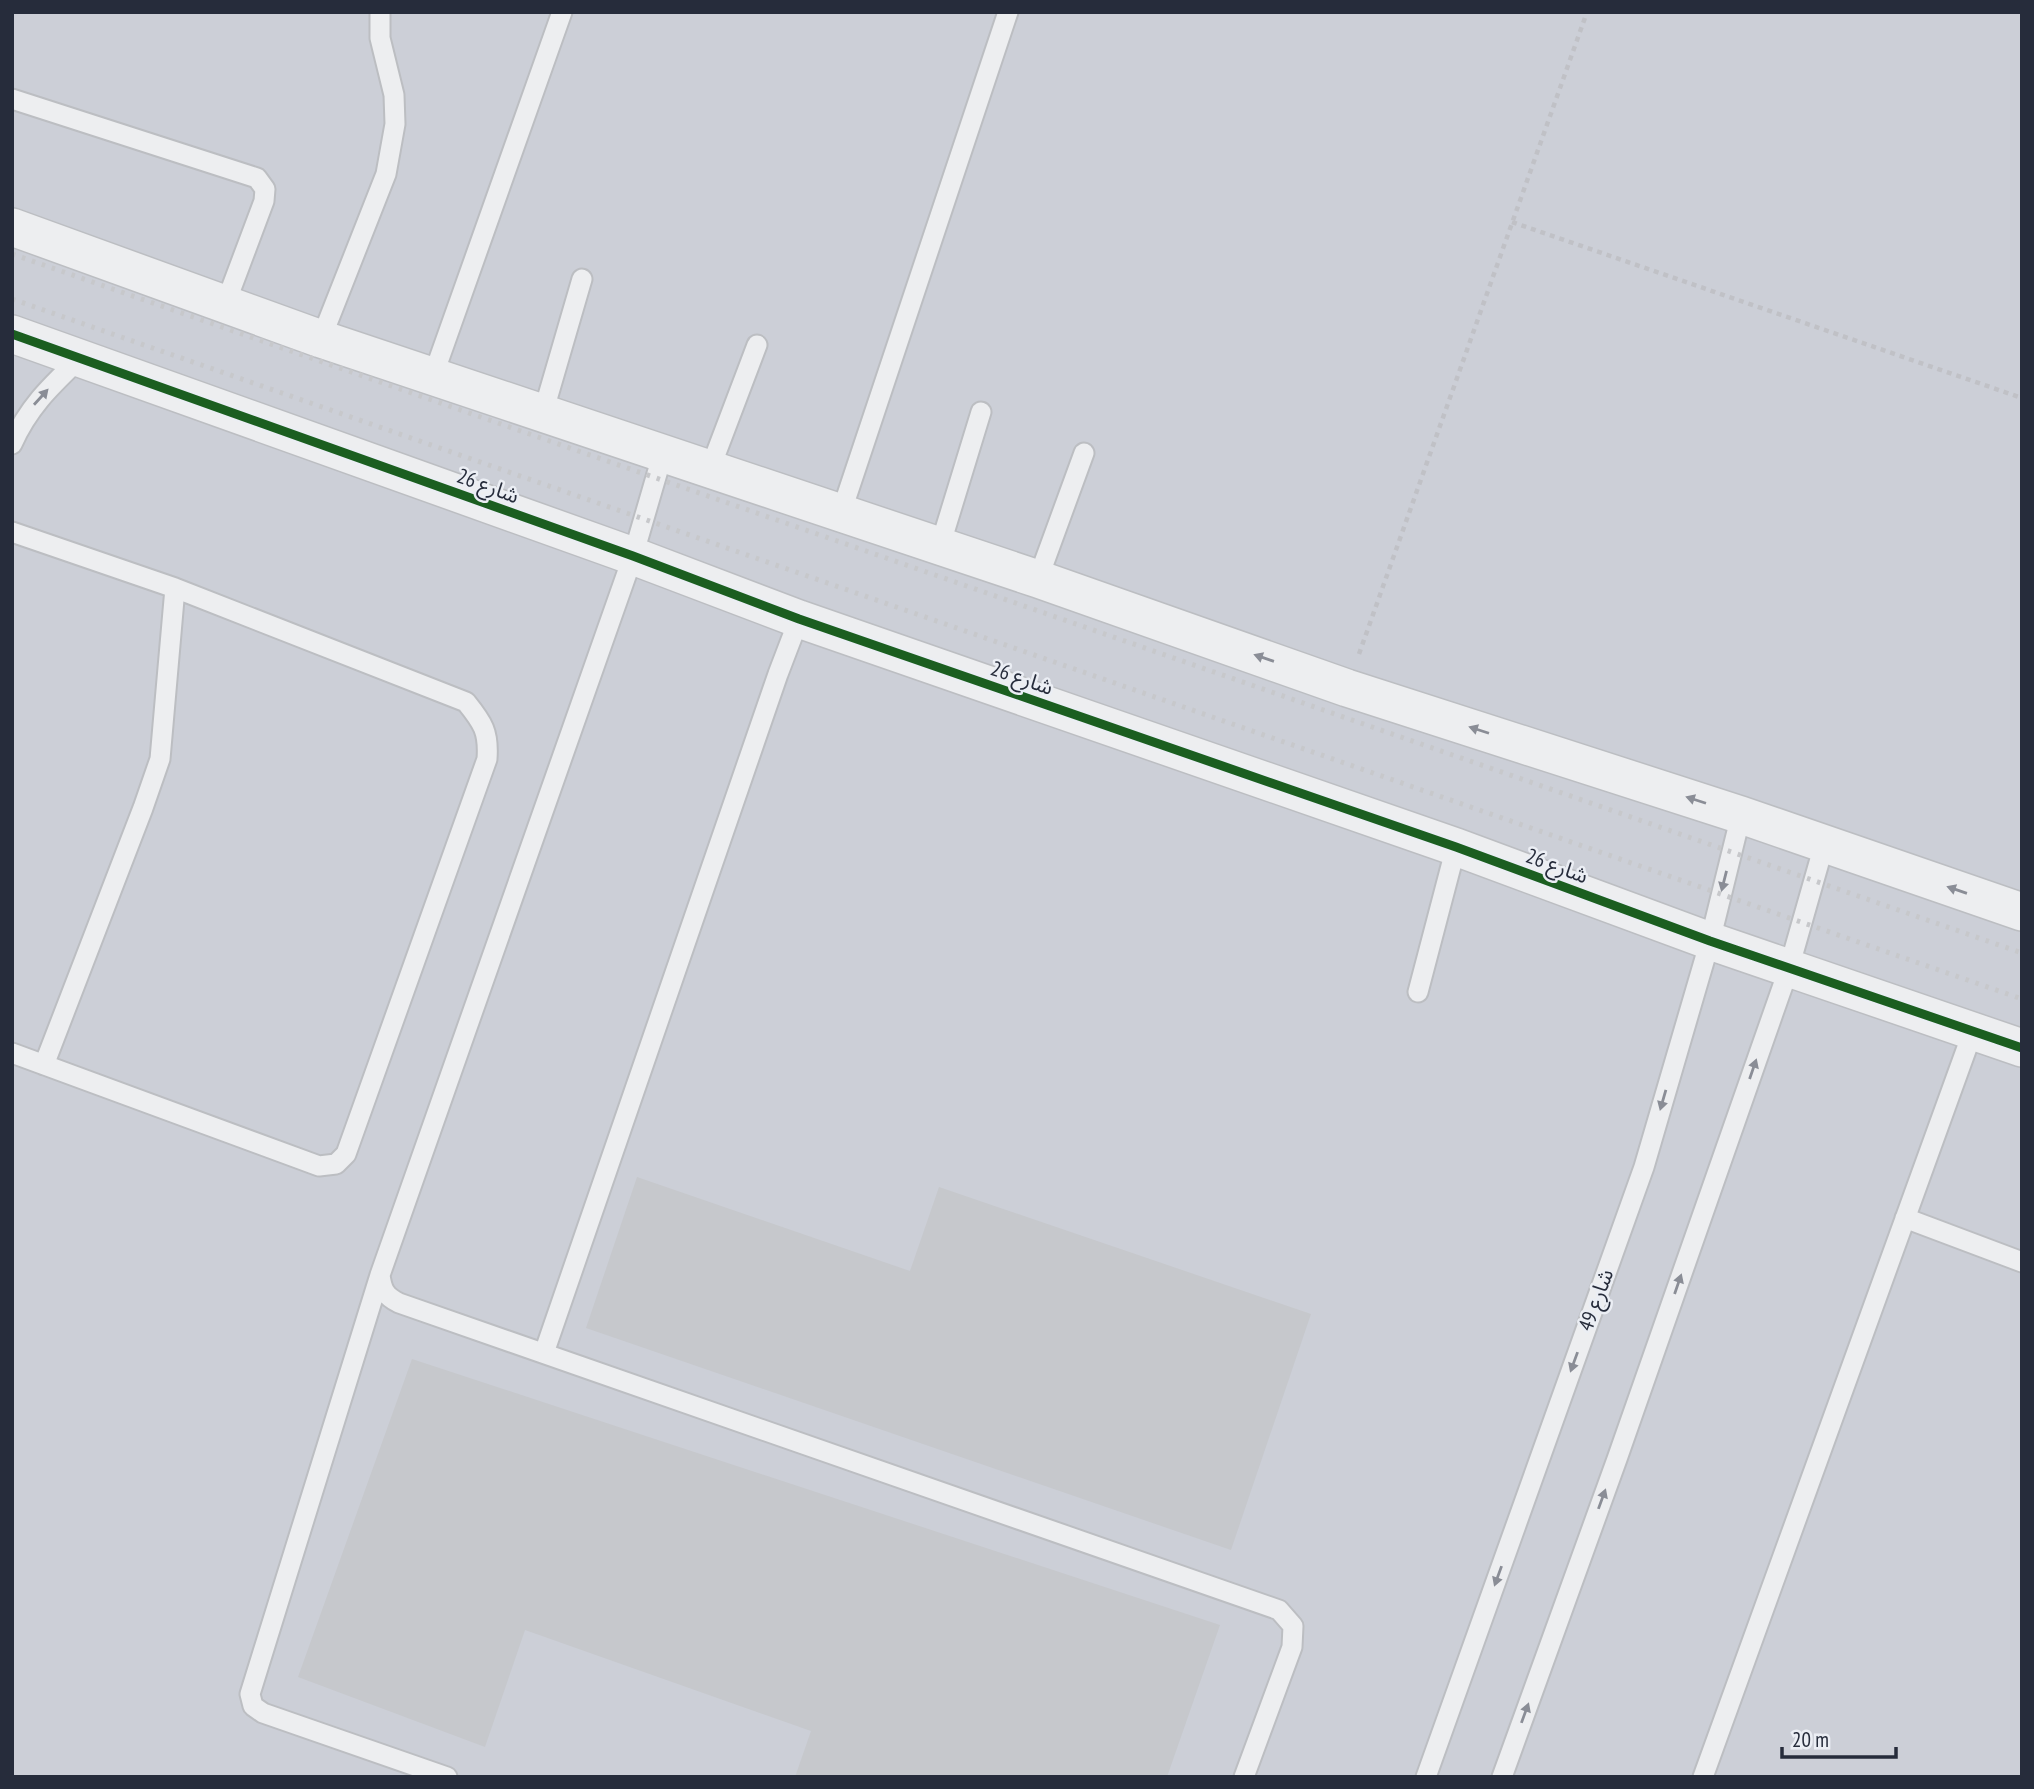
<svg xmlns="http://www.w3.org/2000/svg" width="2034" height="1789" font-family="'PT Sans Narrow','Noto Sans Arabic',sans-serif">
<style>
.built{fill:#cccfd7}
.building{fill:#c6c8cc}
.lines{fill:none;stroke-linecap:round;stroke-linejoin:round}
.lane-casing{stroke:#bcbec2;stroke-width:23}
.street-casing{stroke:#bcbec2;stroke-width:40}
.path{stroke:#c0c1c6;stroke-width:4.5;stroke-dasharray:5 5;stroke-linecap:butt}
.lane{stroke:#edeef0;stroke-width:19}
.street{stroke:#edeef0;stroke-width:37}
.rail{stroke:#c7c8cb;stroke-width:5;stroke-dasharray:3.5 7;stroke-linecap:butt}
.cycleway-casing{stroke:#ebeef4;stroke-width:13}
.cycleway{stroke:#1b5e20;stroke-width:9}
.oneway{fill:#8a8d96}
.labels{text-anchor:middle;stroke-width:5;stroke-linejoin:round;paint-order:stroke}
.street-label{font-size:21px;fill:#262c3b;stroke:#ebeef4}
</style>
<rect width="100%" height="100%" fill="#dee0e4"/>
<path class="built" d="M 12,12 L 2022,12 L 2022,1777 L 12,1777 Z"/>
<path class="building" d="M 637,1177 L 910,1271 L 939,1187 L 1311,1314 L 1231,1550 L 586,1328 Z
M 412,1359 L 1220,1625 L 1167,1777 L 795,1777 L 811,1731 L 525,1630 L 485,1747 L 298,1677 Z"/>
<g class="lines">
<defs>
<path id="lane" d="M 12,99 L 257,178 L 265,189 L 264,201 L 225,305
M 321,339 L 386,174 L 395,124 L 394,95 L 380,38 L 380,12
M 433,376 L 562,12
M 543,413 L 582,279
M 12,444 C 29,406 51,386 80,358
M 710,469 L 757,345
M 841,513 L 1008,12
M 12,532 L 175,588 L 466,702 C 483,723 489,732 487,759 L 346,1154 L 336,1164 L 319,1166 L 12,1053
M 940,546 L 981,412
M 1038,579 L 1084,453
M 1418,992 L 1456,847
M 44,1065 L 143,808 L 160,759 L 175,588
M 1905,1218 L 2022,1262
M 380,1275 C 382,1290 385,1296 399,1303 L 1279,1610 L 1293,1626 L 1292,1647 L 1244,1777
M 544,1353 L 778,674 L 799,619
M 447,1777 L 263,1713 L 253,1706 L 250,1694 L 380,1275 L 633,556 L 663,453
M 1426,1777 L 1644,1167 L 1710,941 L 1741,815
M 1502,1777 L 1617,1459 L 1789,968 L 1824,845
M 1703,1777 L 1973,1031"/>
<path id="street" d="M 12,227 L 321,339 L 1038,579 L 1347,688 L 1741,815 L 2022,912
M 12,334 L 633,556 L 799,619 L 1456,847 L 1710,941 L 2022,1048"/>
</defs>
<use href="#lane" class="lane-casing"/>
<use href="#street" class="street-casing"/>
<path class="path" d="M 1512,222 L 2022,398
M 1359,654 L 1587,12"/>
<use href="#lane" class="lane"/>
<use href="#street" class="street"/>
<path class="rail" d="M 12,254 L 2022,953
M 12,299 L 2022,999"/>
<defs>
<path id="cycleway" d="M 12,334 L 633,556 L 799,619 L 1456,847 L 1710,941 L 2022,1048"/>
</defs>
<use href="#cycleway" class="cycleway-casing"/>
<use href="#cycleway" class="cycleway"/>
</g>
<defs><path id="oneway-solid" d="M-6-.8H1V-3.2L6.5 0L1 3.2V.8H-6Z" transform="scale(1.75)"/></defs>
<g class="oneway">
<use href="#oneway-solid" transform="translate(41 397) rotate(-48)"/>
<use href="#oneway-solid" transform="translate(1264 658) rotate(-161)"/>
<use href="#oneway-solid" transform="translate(1479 730) rotate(-162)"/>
<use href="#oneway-solid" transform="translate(1696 800) rotate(-162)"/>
<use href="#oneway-solid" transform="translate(1724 881) rotate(104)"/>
<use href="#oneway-solid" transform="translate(1957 890) rotate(-161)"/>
<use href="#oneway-solid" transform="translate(1753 1069) rotate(-71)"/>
<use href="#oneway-solid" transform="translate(1663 1100) rotate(106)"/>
<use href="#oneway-solid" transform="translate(1678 1284) rotate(-71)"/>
<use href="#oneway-solid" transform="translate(1574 1362) rotate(110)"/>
<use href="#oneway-solid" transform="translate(1602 1499) rotate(-70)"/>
<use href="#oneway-solid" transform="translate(1498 1576) rotate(110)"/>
<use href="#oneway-solid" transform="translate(1525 1713) rotate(-70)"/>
</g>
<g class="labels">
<g class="street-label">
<text transform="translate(488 486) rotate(20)" y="7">شارع 26</text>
<text transform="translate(1022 678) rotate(19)" y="7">شارع 26</text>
<text transform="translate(1557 866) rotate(20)" y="7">شارع 26</text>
<text transform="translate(1596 1300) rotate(-70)" y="7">شارع 49</text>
</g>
</g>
<rect width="2034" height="1789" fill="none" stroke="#262c3b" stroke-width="28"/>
<path d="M1782 1747v10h114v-10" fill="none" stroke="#262c3b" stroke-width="3.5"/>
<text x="1792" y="1747" font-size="21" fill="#262c3b" stroke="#ebeef4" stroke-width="5" paint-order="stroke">20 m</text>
</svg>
